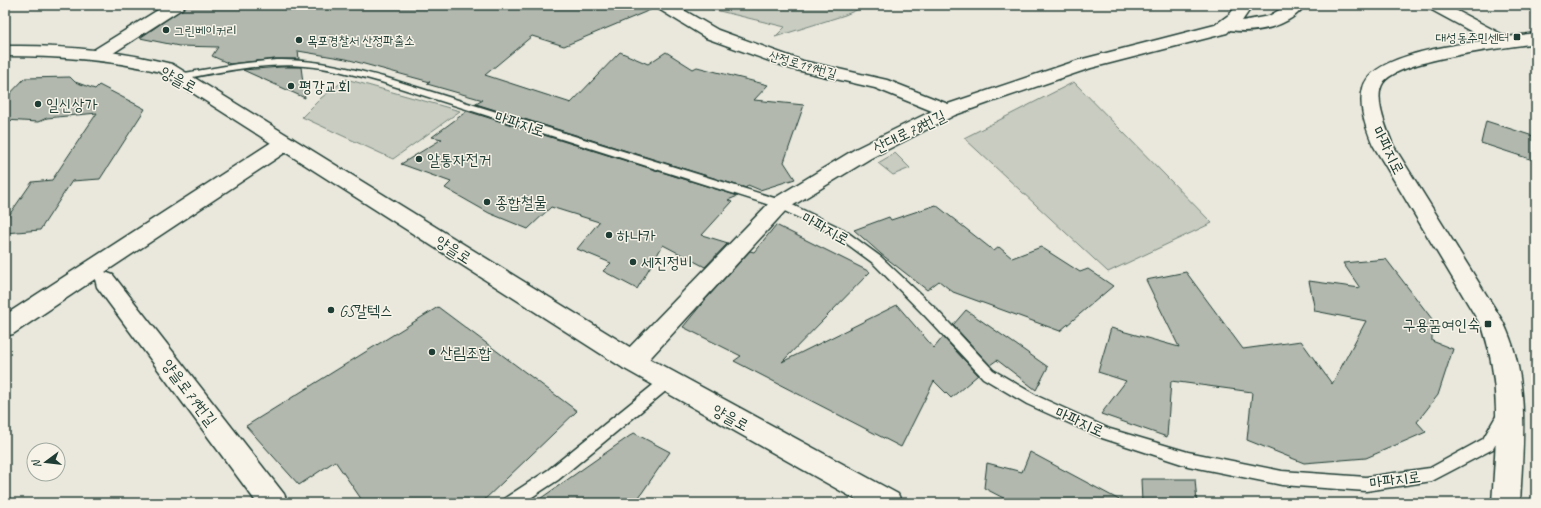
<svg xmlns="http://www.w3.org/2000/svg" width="1541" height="508" font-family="Caveat,'Poor Story',sans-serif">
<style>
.green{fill:#c8ccc1;stroke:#74847a}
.building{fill:#b2b8ae;stroke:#1f3d34}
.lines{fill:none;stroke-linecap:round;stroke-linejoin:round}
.service-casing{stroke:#1f3d34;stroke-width:3}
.minor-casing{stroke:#1f3d34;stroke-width:3}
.tertiary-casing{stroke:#1f3d34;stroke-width:3}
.service{fill:#f7f3e8;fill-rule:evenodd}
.minor{fill:#f7f3e8;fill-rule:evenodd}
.tertiary{fill:#f7f3e8;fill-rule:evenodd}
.poi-dot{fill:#1f3d34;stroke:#f7f3e8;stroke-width:1.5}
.labels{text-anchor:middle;stroke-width:3;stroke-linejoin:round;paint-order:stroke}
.far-poi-label{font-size:13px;fill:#1f3d34;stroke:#f7f3e8;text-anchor:start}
.far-street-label{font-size:13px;fill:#1f3d34;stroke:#f7f3e8}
.street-label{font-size:16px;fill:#1f3d34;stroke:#f7f3e8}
.poi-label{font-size:16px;fill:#1f3d34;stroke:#f7f3e8;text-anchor:start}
</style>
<rect width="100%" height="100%" fill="#eae8dd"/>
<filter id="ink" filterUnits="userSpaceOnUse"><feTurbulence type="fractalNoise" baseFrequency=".025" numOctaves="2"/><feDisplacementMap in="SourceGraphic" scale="8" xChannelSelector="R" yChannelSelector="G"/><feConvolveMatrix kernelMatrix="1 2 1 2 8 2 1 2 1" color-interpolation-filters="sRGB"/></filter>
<g filter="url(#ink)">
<path class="green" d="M 710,5 L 868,5 L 845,15 L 775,37 L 785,27 L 711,9 Z
M 346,79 L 460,111 L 393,159 L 302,117 L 321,98 Z
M 1074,82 L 1212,223 L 1108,272 L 964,138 Z
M 895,153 L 910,168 L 893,175 L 878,163 Z"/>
<path class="building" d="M 188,5 L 654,5 L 655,8 L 564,46 L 532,36 L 485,75 L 571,103 L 620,52 L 648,64 L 666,52 L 693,69 L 697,67 L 768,85 L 754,100 L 804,105 L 784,162 L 795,179 L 760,190 L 748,185 L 746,188 L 476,104 L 483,100 L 427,84 L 430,82 L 346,59 L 298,51 L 299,59 L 276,59 L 230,64 L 212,56 L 218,47 L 179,46 L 140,38 Z
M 281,67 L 301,67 L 305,98 L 243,70 Z
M 70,77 L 75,82 L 95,89 L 99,85 L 145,109 L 100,179 L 72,181 L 40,230 L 5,233 L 5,221 L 32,182 L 52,180 L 97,113 L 47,118 L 38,122 L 5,120 L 5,99 L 25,78 Z
M 467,111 L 738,196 L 728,200 L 732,202 L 702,235 L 728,243 L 705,267 L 663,245 L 637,289 L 603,271 L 611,263 L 577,249 L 599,222 L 551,207 L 528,229 L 489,213 L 445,188 L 451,182 L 401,164 L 442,139 L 432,137 Z
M 1486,121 L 1536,137 L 1536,161 L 1481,143 Z
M 936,205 L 994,251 L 999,247 L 1012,258 L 1041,247 L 1080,272 L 1088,269 L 1113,286 L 1060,331 L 953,292 L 939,281 L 927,290 L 881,254 L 854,230 L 889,217 L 891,220 Z
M 776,225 L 870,272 L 782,362 L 897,305 L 934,348 L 943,337 L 978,375 L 951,398 L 934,381 L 901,447 L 734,361 L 741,356 L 683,327 L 705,300 L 750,251 L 754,252 Z
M 1386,259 L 1432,319 L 1432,341 L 1453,349 L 1438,395 L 1417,422 L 1426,432 L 1366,458 L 1304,463 L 1247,440 L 1252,392 L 1171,381 L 1167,437 L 1101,414 L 1126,381 L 1098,372 L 1111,328 L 1179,347 L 1146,280 L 1186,272 L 1243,349 L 1301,341 L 1332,384 L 1366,321 L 1315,311 L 1309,281 L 1360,288 L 1343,263 Z
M 438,307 L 577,411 L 481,503 L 364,503 L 335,461 L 299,485 L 246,426 Z
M 966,310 L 1048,367 L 1036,390 L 997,360 L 990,365 L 953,325 Z
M 634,433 L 670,452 L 635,503 L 534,503 Z
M 1030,452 L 1125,503 L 1013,503 L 984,488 L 987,463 L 1022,472 Z
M 1141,479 L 1195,479 L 1197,503 L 1142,503 Z"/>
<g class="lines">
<defs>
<path id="service" d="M 276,60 C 315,59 350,68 387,78 L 784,201 L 843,229 L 881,257 L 936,309 L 993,370 L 1037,396 L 1110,429 L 1188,452 L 1282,471 L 1366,477 L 1430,468 L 1483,439 L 1499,411 L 1504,409 L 1509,411 L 1511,415 L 1493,449 L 1432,481 L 1366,491 L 1282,485 L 1188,466 L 1102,438 L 1027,404 L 983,378 L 926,317 L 873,263 L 835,235 L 776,207 L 381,82 C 359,76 338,70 315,67 C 270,61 223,71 179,80 L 174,77 L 179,74 L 237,64 Z
M 668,375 L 673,377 L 675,381 L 673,385 L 558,480 L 523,503 L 502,503 L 505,498 L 548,470 L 663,377 Z"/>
<path id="minor" d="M 166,5 L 185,5 L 183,8 L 104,59 L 98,60 L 92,59 L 89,55 L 92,51 Z
M 655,5 L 675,5 L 718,30 L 803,61 L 887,80 L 948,104 L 1079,60 L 1215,25 L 1230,14 L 1237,5 L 1253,5 L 1242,21 L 1269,16 L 1288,5 L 1305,5 C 1290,27 1255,34 1230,30 L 1227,33 L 1091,68 L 994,101 L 955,115 L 871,158 L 787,209 L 641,368 L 632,371 L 623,368 L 620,361 L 623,354 L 773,199 L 857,148 L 932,111 L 875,88 L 792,69 L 706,38 L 657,8 Z
M 1426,5 L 1446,5 L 1507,37 L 1536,33 L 1536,43 C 1506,48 1399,59 1383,83 C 1373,98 1387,130 1393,145 L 1502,320 C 1531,376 1523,443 1520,503 L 1492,503 C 1496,442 1502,388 1483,329 L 1373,145 C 1366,128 1358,107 1363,88 C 1371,54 1457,45 1487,40 L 1428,8 Z
M 285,137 L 292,138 L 295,143 L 292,148 L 105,272 L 113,275 L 284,494 L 288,503 L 257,503 L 97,287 L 95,279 L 13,334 L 5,336 L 5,315 L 278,138 Z"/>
<path id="tertiary" d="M 5,46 C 62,45 117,50 172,64 L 641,354 L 898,494 L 902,503 L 862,503 L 623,368 L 160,72 C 109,59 57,56 5,56 Z"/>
</defs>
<use href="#service" class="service-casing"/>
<use href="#minor" class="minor-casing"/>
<use href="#tertiary" class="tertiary-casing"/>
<use href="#service" class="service"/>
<use href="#minor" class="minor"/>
<use href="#tertiary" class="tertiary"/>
</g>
</g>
<g class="poi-dot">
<circle cx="166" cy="30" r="4"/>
<rect x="1513" y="33" width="8" height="8" rx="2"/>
<circle cx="299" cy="40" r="4"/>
<circle cx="291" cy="86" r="4"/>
<circle cx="38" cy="104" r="4"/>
<circle cx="419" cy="159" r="4"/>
<circle cx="487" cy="202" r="4"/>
<circle cx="609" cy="235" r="4"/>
<circle cx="633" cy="262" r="4"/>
<circle cx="331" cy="310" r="4"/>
<rect x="1484" y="320" width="8" height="8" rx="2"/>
<circle cx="432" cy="352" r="4"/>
</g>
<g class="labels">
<g class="far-poi-label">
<text x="174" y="35">그린베이커리</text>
<text x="1509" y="42" text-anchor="end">대성동주민센터</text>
<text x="307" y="45">목포경찰서 산정파출소</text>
</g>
<g class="far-street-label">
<text transform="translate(803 64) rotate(16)" y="5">산정로199번길</text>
</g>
<g class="street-label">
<text transform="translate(179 79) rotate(29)" y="6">양을로</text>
<text transform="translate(520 123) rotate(18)" y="6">마파지로</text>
<text transform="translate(909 131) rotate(-26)" y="6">산대로78번길</text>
<text transform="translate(1389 150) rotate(63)" y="6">마파지로</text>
<text transform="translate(826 228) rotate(29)" y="6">마파지로</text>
<text transform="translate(454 249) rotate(32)" y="6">양을로</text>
<text transform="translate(190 392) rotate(53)" y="6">양을로79번길</text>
<text transform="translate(731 417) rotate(29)" y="6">양을로</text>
<text transform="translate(1080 421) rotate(24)" y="6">마파지로</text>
<text transform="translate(1395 479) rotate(-8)" y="6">마파지로</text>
</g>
<g class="poi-label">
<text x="299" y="92">평강교회</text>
<text x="46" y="110">일신상가</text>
<text x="427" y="165">알통자전거</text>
<text x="495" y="208">종합철물</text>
<text x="617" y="241">하나카</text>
<text x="641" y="268">세진정비</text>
<text x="339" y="316">GS칼텍스</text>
<text x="1480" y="330" text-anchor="end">구용꿈여인숙</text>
<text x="440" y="358">산림조합</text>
</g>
</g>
<rect width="1541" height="508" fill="none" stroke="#f7f3e8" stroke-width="20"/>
<rect x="10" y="10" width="1521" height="488" fill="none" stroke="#1f3d34" stroke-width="1.5" filter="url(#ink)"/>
<g transform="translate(46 462) rotate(255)"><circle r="19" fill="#f7f3e8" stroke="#a1aaa0"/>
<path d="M0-3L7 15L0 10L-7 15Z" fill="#1f3d34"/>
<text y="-6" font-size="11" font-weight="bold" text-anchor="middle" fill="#1f3d34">N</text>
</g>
</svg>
